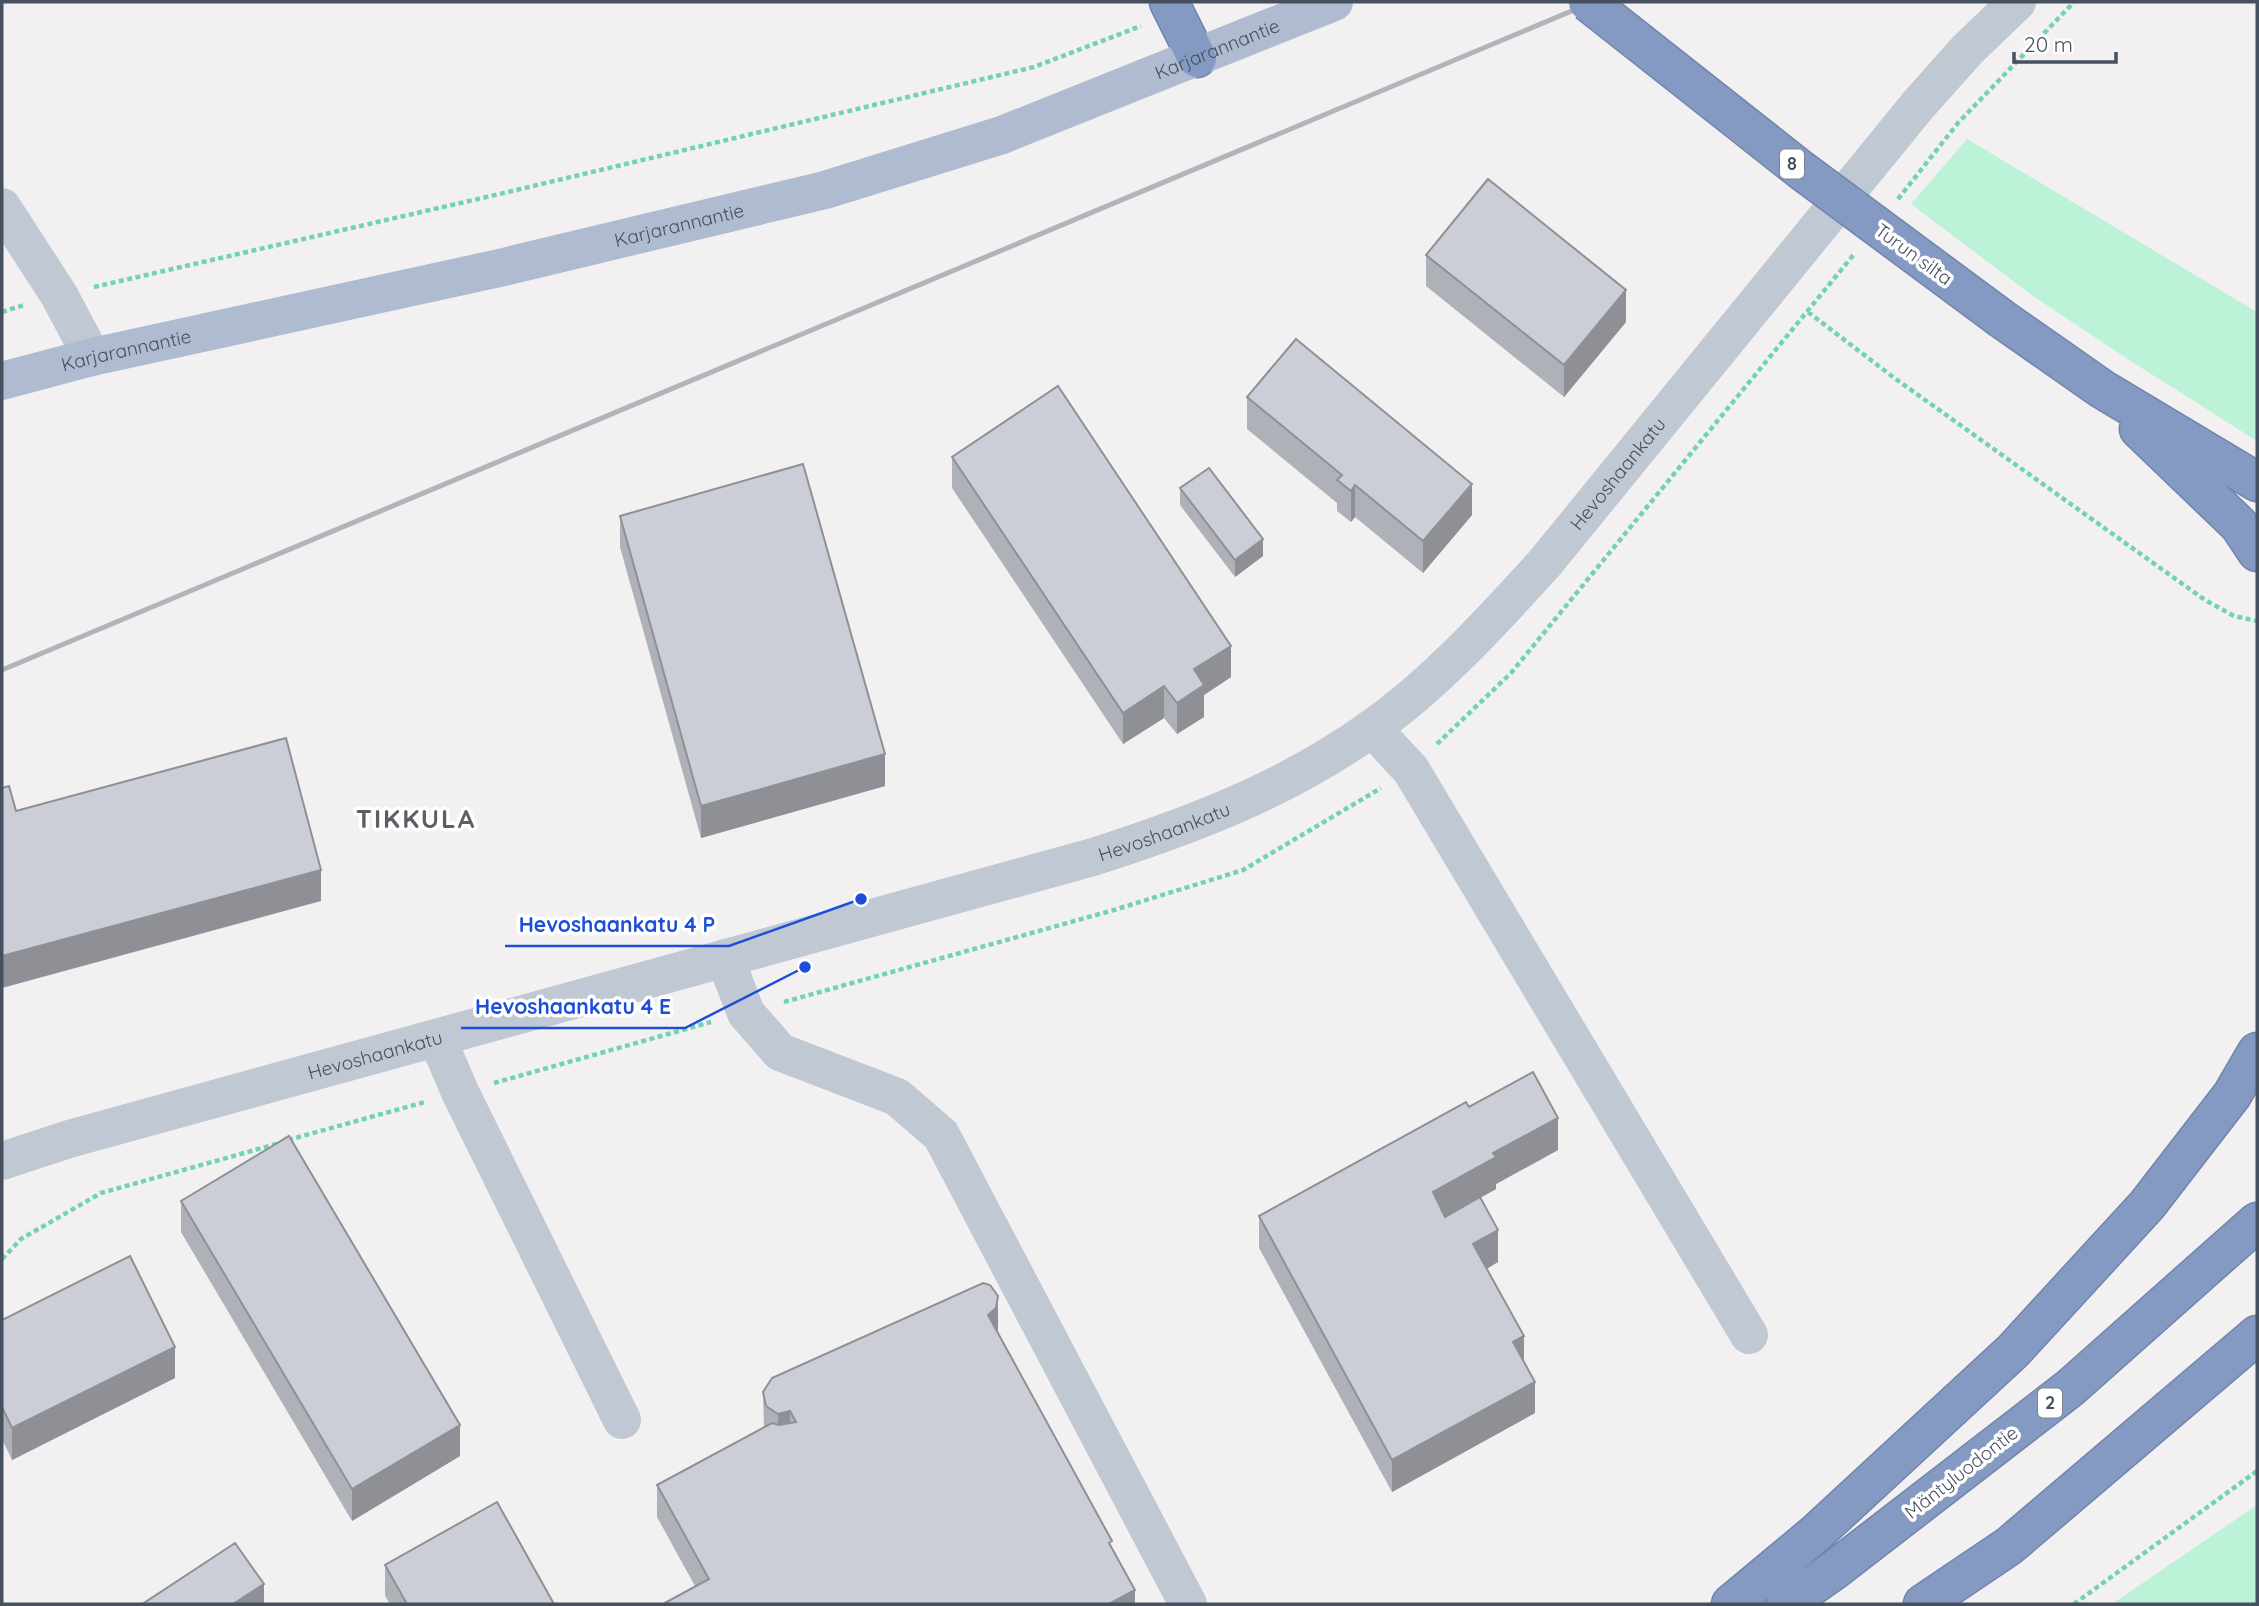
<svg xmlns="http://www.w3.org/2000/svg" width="2259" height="1606" font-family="Quicksand,sans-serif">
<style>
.green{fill:#bcf2d8}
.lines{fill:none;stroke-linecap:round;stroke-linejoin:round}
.highway-casing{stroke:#7085ae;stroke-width:41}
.path{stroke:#71d3af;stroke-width:4.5;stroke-dasharray:5 3.5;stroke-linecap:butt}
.minor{stroke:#c0c8d3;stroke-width:38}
.major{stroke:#aebbd0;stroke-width:38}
.highway{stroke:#849ac2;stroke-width:38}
.rail{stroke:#b1b4bb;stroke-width:5}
.highway-bridge-casing{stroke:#7085ae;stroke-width:41;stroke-linecap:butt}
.highway-bridge{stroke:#849ac2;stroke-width:38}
.wall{fill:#afb1b8}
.shaded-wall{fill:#8e9096}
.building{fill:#cbced6;stroke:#8e9096;stroke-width:2}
.labels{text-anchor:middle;stroke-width:7;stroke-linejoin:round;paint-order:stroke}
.shield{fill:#fff;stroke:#7e848f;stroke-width:2}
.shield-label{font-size:18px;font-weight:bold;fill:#46505f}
.street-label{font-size:19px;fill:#46505f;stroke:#fff}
.district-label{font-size:26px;font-weight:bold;letter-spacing:2px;fill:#5c5f65;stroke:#fff}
.leader{fill:none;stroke:#1d4ed8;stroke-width:2.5}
.callout-dot{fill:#1d4ed8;stroke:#fff;stroke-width:2.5}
.callout-label{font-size:21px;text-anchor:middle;font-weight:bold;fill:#1d4ed8;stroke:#fff;stroke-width:7;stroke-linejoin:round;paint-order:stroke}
</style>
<rect width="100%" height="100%" fill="#f2f0f0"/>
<path class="green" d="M 1967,139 L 2257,312 L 2257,441 L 2126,358 L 2033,296 L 1911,204 Z
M 2257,1505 L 2257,1604 L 2112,1604 Z"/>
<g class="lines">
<defs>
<path id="highway" d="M 1169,2 L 1197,58
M 2002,319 L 2102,389 L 2257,482
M 2139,429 L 2239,525 L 2257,552
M 1731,1604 L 1815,1534 L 2013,1351 L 2147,1205 L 2232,1095 L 2257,1052
M 1786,1604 L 1833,1571 L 2070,1388 L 2257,1222
M 1923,1604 L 2009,1546 L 2257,1335"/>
</defs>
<use href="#highway" class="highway-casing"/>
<path class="path" d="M 1898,199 L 1958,123 L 2074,2
M 94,287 L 491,196 L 1034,67 L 1141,26
M 2,312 L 24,305
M 1808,312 L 1893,377 L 2205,600 L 2234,616 L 2257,621
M 1437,744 L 1511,673 L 1855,253
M 784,1002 L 1114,910 L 1243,870 L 1381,788
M 494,1083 L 711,1022
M 288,1140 L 425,1102
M 2,1259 L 21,1239 L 101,1193 L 280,1143
M 2074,1604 L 2257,1471"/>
<g class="minor">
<path d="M 2,207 L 59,295 L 92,357"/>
<path d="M 1372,728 L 1411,770 L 1749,1335"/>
<path d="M 725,958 L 746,1013 L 780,1052 L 897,1097 L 941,1135 L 1188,1604"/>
<path d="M 437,1038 L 460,1092 L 622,1420"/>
<path id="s1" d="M 2,1161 L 69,1139 L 1093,857 C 1193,825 1285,790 1371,729 C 1436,683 1491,622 1544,564 L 1918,105 L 1968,49 L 2017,2"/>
</g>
<path class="major" id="s2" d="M 2,381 L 92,357 L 495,269 L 825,190 L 1002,135 L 1334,2"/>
<use href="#highway" class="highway"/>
<path class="rail" d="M 2,670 L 1593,2"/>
<defs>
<path id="highway-bridge" d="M 1588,2 L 1801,170 L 2002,319"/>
</defs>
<use href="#highway-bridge" class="highway-bridge-casing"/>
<use href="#highway-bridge" class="highway-bridge"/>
</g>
<path class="wall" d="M 1426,255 L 1626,322 L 1564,397 L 1426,286 Z
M 1247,397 L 1472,515 L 1423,573 L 1355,517 L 1351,522 L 1337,511 L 1337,503 L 1247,429 Z
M 952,457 L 1231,677 L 1204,695 L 1204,717 L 1177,734 L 1164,718 L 1123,744 L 952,488 Z
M 1180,488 L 1263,556 L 1235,577 L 1180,505 Z
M 620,516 L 885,786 L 701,838 L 620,547 Z
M 1469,1107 L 1558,1150 L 1496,1184 L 1496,1189 L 1480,1198 L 1498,1262 L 1487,1269 L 1524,1362 L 1535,1413 L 1392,1492 L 1259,1248 L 1259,1216 Z
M 181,1201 L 460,1456 L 352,1521 L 181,1232 Z
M 2,1320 L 175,1378 L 12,1460 L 2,1439 Z
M 998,1328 L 997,1332 L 1112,1549 L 1135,1604 L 695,1586 L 657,1517 L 657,1485 L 764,1427 L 763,1392 Z
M 385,1565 L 554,1604 L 390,1604 L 385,1596 Z"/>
<path class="shaded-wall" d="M 1626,290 L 1626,322 L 1564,397 L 1564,365 Z
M 1472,484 L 1472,515 L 1423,573 L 1423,541 Z
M 1355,485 L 1355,517 L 1351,522 L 1351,491 Z
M 1263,539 L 1263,556 L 1235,577 L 1235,560 Z
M 1231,646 L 1231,677 L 1204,695 L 1204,717 L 1177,734 L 1177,703 L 1194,669 Z
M 1164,686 L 1164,718 L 1123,744 L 1123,713 Z
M 885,754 L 885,786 L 701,838 L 701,806 Z
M 321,870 L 321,901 L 2,988 L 2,956 Z
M 1558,1118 L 1558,1150 L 1496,1184 L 1496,1189 L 1433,1224 L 1433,1192 L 1493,1153 Z
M 1498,1230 L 1498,1262 L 1473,1276 L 1473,1244 Z
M 998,1296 L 998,1328 L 996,1339 L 988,1315 Z
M 1524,1336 L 1524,1367 L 1513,1342 Z
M 175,1347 L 175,1378 L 12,1460 L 12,1428 Z
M 1535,1382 L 1535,1413 L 1392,1492 L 1392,1460 Z
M 790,1411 L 790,1443 L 778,1446 L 778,1414 Z
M 460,1425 L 460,1456 L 352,1521 L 352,1489 Z
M 264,1584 L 264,1604 L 233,1604 Z
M 1135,1590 L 1135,1604 L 1109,1604 Z"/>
<path class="building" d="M 1488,179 L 1626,290 L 1564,365 L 1426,255 Z
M 1296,339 L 1472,484 L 1423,541 L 1355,485 L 1351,491 L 1337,480 L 1342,475 L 1247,397 Z
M 1058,386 L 1231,646 L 1194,669 L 1204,685 L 1177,703 L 1164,686 L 1123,713 L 952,457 Z
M 803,464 L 885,754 L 701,806 L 620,516 Z
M 1209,468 L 1263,539 L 1235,560 L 1180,488 Z
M 286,738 L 321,870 L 2,956 L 2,788 L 9,786 L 16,811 Z
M 1533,1072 L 1558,1118 L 1493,1153 L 1496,1157 L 1433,1192 L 1445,1217 L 1480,1197 L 1498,1230 L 1473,1244 L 1524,1336 L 1513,1342 L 1535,1382 L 1392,1460 L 1259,1216 L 1466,1102 L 1469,1107 Z
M 289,1136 L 460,1425 L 352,1489 L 181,1201 Z
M 130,1256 L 175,1347 L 12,1428 L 2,1407 L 2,1320 Z
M 983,1283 L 990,1285 L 998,1296 L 996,1308 L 988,1315 L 1112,1541 L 1109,1543 L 1135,1590 L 1109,1604 L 663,1604 L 709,1579 L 657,1485 L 772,1423 L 779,1425 L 796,1422 L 790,1411 L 778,1414 L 766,1406 L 763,1392 L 772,1378 Z
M 497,1502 L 554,1604 L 407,1604 L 385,1565 Z
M 235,1543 L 264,1584 L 233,1604 L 145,1604 L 144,1603 Z"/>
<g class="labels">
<g class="shield">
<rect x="1780" y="149.5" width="24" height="29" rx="5"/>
<rect x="2038" y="1388.5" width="24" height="29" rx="5"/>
</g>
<g class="shield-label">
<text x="1792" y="170">8</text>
<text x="2050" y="1409">2</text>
</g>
<g class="street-label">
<text dy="7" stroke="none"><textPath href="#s2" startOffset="1262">Karjarannantie</textPath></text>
<text dy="7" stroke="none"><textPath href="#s2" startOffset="695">Karjarannantie</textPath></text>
<text transform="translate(1914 254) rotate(36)" y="7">Turun silta</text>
<text dy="7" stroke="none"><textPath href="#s2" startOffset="128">Karjarannantie</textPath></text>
<text dy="7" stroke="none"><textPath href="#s1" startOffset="1796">Hevoshaankatu</textPath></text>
<text dy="7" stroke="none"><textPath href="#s1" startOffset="1208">Hevoshaankatu</textPath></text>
<text dy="7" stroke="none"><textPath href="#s1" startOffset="388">Hevoshaankatu</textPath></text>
<text transform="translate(1961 1472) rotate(-38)" y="7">Mäntyluodontie</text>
</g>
<g class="district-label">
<text x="416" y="828">TIKKULA</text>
</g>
</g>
<path class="leader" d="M861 899L729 946H505M805 967L685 1028H461"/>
<g class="callout-dot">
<circle cx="861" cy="899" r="7"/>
<circle cx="805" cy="967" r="7"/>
</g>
<g class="callout-label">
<text x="617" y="932">Hevoshaankatu 4 P</text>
<text x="573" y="1014">Hevoshaankatu 4 E</text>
</g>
<rect width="2259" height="1606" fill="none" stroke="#46505f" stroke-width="7"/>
<path d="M2014 52v10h102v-10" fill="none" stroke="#46505f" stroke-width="3.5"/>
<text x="2024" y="52" font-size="21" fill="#46505f" stroke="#ffffff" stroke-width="5" paint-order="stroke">20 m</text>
</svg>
